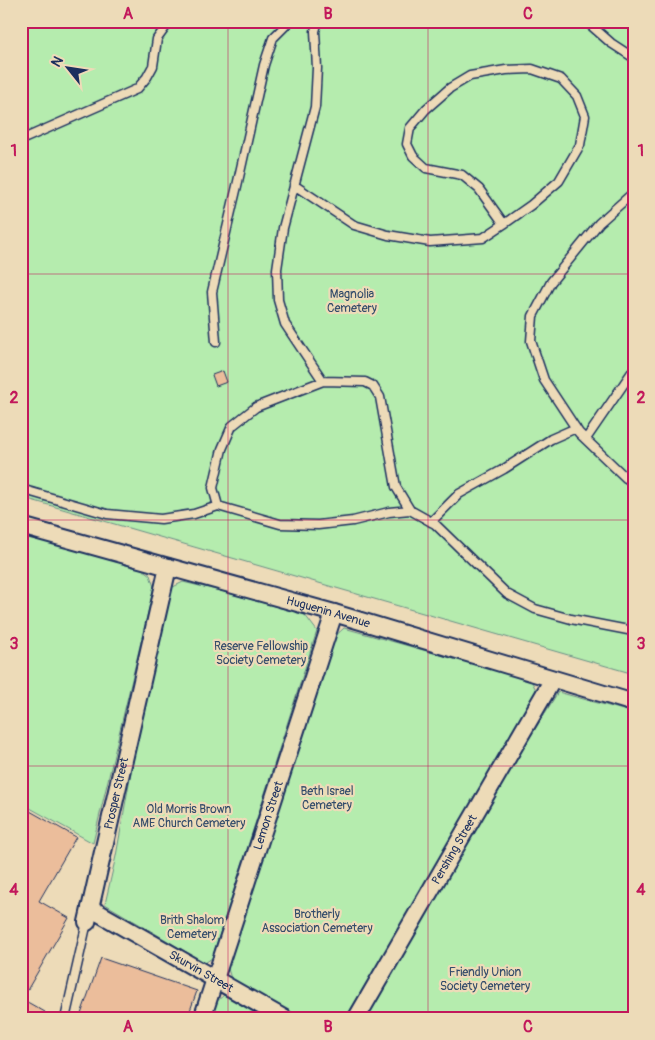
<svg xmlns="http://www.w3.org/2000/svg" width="655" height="1040" font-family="Pangolin,sans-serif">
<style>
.green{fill:#b5ecae;stroke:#688e86}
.building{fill:#ebbd9b;stroke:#1b2f5e}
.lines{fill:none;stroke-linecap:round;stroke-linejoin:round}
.service-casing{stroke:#1b2f5e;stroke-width:11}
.minor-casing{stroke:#1b2f5e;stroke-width:20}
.service{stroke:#eddbb8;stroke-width:8}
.minor{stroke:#eddbb8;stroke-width:16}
.grid{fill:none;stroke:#c2185b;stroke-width:1;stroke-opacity:0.55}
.labels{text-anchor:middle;stroke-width:4.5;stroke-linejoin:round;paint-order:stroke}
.park-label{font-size:12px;fill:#324b6a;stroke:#eddbb8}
.street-label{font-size:12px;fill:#1b2f5e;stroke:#eddbb8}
.neatline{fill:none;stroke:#c2185b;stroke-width:2}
.grid-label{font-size:16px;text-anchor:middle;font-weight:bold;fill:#c2185b}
</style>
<rect width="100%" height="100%" fill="#eddbb8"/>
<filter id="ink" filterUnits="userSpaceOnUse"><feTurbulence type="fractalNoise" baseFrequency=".02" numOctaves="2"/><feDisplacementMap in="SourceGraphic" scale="10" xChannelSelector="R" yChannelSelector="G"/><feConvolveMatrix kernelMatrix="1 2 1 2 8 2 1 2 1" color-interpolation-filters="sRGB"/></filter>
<g filter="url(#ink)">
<path class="green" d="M 21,21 L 634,21 L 634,674 L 21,497 Z
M 21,535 L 142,569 L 150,575 L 154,587 L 93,843 L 21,803 Z
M 183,582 L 229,593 L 305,615 L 317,631 L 212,958 L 205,963 L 105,904 L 116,856 L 140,722 L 171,588 Z
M 344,628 L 531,680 L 537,692 L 345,1019 L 301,1019 L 231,979 L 227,965 L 333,638 Z
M 558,692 L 634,713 L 634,1019 L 366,1019 L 432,905 L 471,833 Z
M 224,995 L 267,1019 L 210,1019 L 215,1003 Z"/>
<path class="building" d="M 223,371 L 227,382 L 216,386 L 212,375 Z
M 21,806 L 76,837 L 39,901 L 69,918 L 22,999 L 45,1012 L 41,1019 L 21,1019 Z
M 101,958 L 197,991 L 187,1019 L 84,1019 L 80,1017 Z"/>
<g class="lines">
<defs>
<path id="service" d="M 318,21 L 315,31 L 317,68 L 315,107 L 283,228 L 277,269 L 278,300 L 285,324 L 323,381
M 586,21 L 611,43 L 634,58
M 21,140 L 137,89 L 147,77 L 153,66 L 157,39 L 170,21
M 294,185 L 354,225 L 388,235 L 430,242 L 483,238 L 504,224 L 531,205 L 559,181 L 580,145 L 585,116 L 577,96 L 561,79 L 532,69 L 506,70 L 470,76 L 450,88 L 426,109 L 410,128 L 407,144 L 413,156 L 426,168 L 462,175 L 479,189 L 504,224
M 634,192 L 599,223 L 551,282 L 533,316 L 531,341 L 544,380 L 579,433 L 626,478 L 634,482
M 216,342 L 212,292 L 237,186 L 264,65 L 273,38 L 290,21
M 586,439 L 634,369
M 21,489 L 107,514 L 161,519 L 194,514 L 218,506
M 410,510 L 389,512 L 353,521 L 318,525 L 280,524 L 218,506 L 213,488 L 222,449 L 232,426 L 256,407 L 323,381 L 365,382 L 373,386 L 380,397 L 396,487 L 410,510 L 435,524 L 507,594 L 535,609 L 571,619 L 628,630 L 634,632
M 431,522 L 459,494 L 504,469 L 551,439 L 576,428
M 65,1019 L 87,922"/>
<g id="minor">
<path id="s1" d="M 21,526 L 334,613 L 634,703"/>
<path id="s2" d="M 90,908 L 285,1019"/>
<path id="s3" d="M 87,922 L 168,567"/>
<path id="s4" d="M 202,1019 L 334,613"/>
<path id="s5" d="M 356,1019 L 553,679"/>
</g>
</defs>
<use href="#service" class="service-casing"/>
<use href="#minor" class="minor-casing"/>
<use href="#service" class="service"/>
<use href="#minor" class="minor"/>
</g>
</g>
<path class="grid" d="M 228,21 L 228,1019M 428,21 L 428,1019M 21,274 L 634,274M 21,520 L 634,520M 21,766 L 634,766"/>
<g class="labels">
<g class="park-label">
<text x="352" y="298">Magnolia<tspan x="352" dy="14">Cemetery</tspan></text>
<text x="261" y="650">Reserve Fellowship<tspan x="261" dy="14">Society Cemetery</tspan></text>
<text x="327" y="795">Beth Israel<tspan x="327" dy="14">Cemetery</tspan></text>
<text x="189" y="813">Old Morris Brown<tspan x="189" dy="14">AME Church Cemetery</tspan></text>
<text x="317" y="918">Brotherly<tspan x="317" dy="14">Association Cemetery</tspan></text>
<text x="192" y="924">Brith Shalom<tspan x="192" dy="14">Cemetery</tspan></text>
<text x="485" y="976">Friendly Union<tspan x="485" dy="14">Society Cemetery</tspan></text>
</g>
<g class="street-label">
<text dy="4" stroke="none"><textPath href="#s1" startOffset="319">Huguenin Avenue</textPath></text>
<text dy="4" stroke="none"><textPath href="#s3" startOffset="132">Prosper Street</textPath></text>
<text dy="4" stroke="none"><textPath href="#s4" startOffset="214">Lemon Street</textPath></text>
<text dy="4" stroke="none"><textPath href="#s5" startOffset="196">Pershing Street</textPath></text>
<text dy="4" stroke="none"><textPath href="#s2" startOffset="128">Skurvin Street</textPath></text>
</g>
</g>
<rect width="655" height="1040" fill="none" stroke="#eddbb8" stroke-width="55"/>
<g transform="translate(68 68) rotate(300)" stroke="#eddbb8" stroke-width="4" paint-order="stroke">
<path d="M0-4L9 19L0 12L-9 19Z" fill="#1b2f5e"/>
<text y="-8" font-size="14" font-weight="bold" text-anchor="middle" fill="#1b2f5e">N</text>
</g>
<rect x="28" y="28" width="600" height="984" class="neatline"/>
<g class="grid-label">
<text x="128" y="19">A</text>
<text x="328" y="19">B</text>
<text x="528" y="19">C</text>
<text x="14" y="156">1</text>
<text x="641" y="156">1</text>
<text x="14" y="403">2</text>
<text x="641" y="403">2</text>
<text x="14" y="649">3</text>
<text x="641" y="649">3</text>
<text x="14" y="895">4</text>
<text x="641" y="895">4</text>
<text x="128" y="1032">A</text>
<text x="328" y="1032">B</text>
<text x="528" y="1032">C</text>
</g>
</svg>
